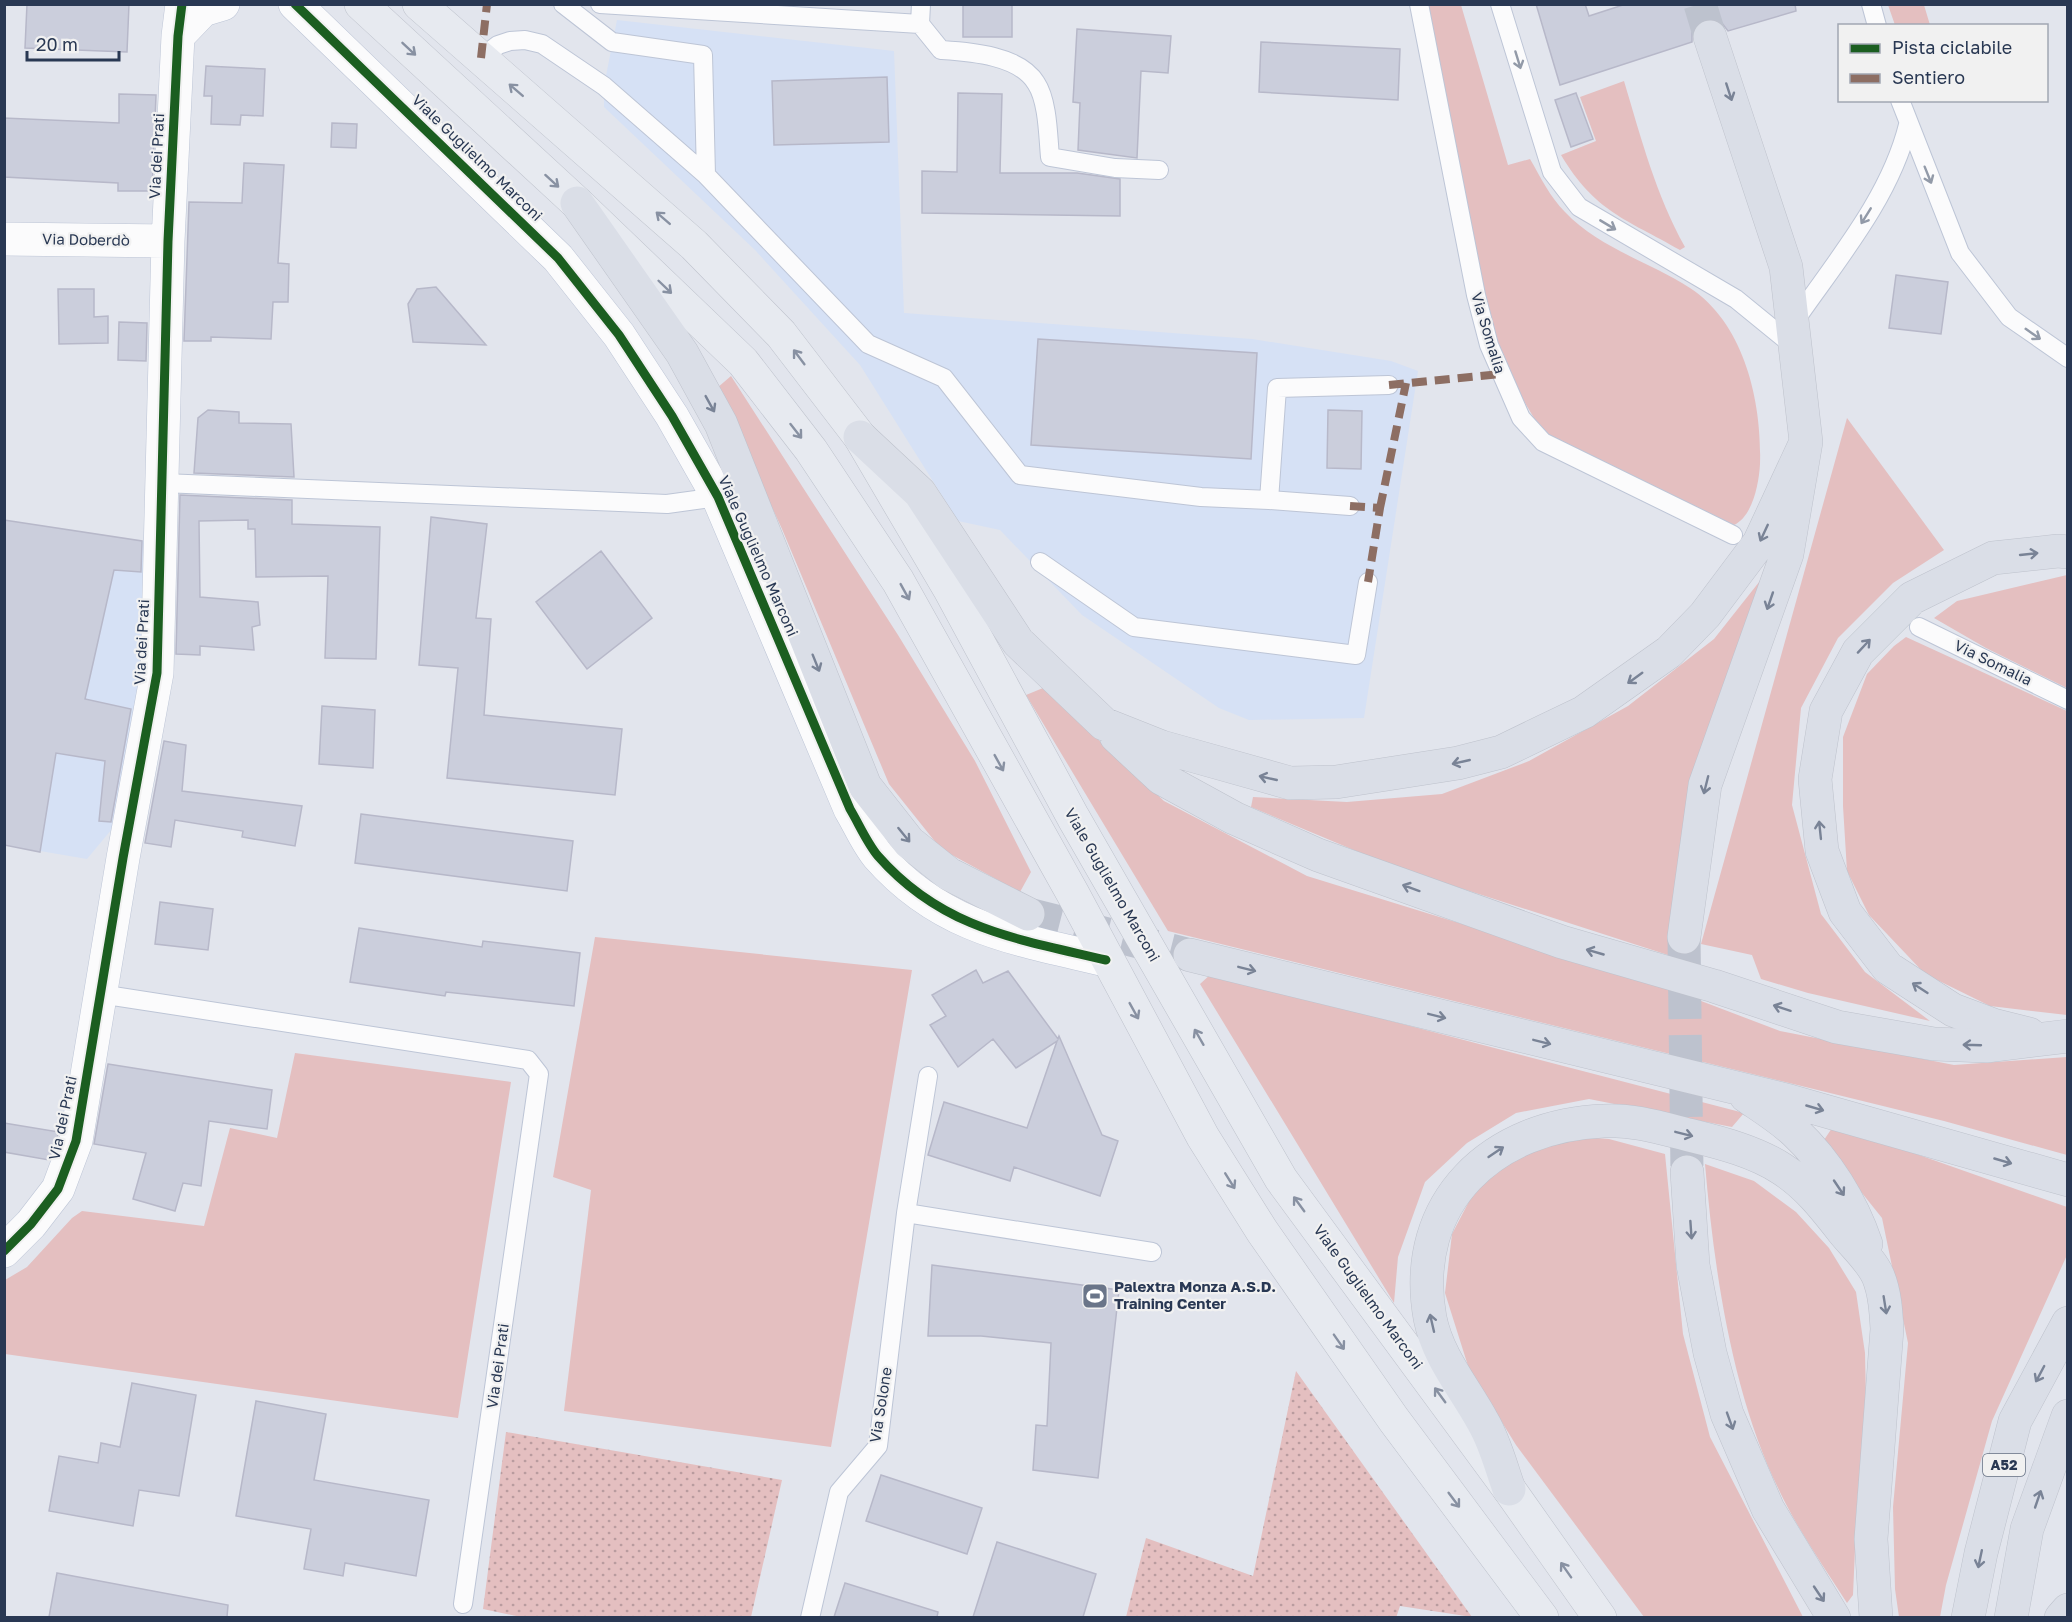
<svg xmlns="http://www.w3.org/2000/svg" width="2072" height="1622" font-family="'Golos Text',sans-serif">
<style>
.built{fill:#d6e1f5}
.grass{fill:#e4bfc0}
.park{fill:url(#park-dots)}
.building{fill:#cbcedc;stroke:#b7b8c9;stroke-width:1.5}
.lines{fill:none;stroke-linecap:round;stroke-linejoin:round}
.highway-tunnel{stroke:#bdc2ce;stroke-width:33;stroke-dasharray:33 16;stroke-linecap:butt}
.lane-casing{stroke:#bdc5d6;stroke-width:20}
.street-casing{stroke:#bdc5d6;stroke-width:34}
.primary-casing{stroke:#bec2cc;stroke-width:34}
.highway-casing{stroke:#bec2cc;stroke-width:34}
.lane{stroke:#fbfbfc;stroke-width:18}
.street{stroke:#fbfbfc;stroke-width:33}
.primary{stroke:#e7eaf0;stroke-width:33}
.highway{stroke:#dadee7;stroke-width:33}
.quiet{stroke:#8d6e63;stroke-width:8;stroke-dasharray:15 8;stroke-linecap:butt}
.cycleway-casing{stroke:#f1f1f1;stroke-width:13}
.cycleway{stroke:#1b5e20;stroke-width:9}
.oneway{stroke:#8891a2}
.oneway2{stroke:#929aa8}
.oneway3{stroke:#798396}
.labels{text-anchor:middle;stroke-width:4.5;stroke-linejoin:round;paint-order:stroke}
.shield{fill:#f1f1f1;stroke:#657082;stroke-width:1.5}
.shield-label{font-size:14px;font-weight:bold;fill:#293853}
.street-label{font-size:15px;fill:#293853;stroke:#f1f1f1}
.poi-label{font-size:15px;font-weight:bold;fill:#293853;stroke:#f1f1f1;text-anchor:start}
</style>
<defs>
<pattern id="park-dots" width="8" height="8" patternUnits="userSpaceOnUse" patternTransform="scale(1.5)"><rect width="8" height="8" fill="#e4bfc0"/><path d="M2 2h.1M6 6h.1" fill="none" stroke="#b99c9f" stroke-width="1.8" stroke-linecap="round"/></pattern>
</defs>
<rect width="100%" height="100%" fill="#e2e5ed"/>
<path class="built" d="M 617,20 L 894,51 L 904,313 L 1252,339 L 1391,361 L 1418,371 L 1364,718 L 1249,720 L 1219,708 L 1082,615 L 1000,530 L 958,521 L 860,365 L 755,250 L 604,107 L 604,86 Z
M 4,520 L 150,542 L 136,710 L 117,823 L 87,859 L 5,845 Z"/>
<path class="grass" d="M 1427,5 L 1461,5 L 1508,165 L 1530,159 C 1541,178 1550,197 1565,212 C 1599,248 1650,262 1690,288 C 1745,324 1762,403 1760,464 C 1759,483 1753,516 1734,525 L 1552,438 L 1534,418 L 1518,391 L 1499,352 L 1487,308 Z
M 1888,5 L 1924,5 L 1930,25 L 1895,25 Z
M 1624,81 C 1641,138 1656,195 1685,247 L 1680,250 C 1626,219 1595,212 1561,155 L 1596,141 L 1580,97 Z
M 731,376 L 898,635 L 975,761 L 1031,872 L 1020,892 L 941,849 L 889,784 L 782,529 L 717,388 Z
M 1847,418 L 1944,550 L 1893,583 L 1838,638 L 1801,708 L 1792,805 L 1821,914 L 1865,972 L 1930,1021 L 1808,993 L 1761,979 L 1752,955 L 1701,944 Z
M 1767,572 L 1732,660 L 1705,743 L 1668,955 L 1392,866 L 1251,807 L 1253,797 L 1347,802 L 1442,794 L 1529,761 L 1628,706 L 1714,639 Z
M 2067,575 L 2067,688 L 1986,648 L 1934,618 L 1957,601 Z
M 1906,637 L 2067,711 L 2067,1015 L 1990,1006 L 1925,974 L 1869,915 L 1847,871 L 1843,806 L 1843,737 L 1867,674 L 1894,646 Z
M 1043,688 L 1164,801 L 1307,876 L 1659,985 L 1780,1031 L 1954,1065 L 2067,1057 L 2067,1155 L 1944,1121 L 1168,931 L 1026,695 Z
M 595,937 L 912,970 L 831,1447 L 564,1411 L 591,1190 L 553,1177 Z
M 1211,974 L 1744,1113 L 1732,1127 L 1589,1099 L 1516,1113 L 1467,1143 L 1425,1182 L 1398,1257 L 1394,1303 L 1200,984 Z
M 295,1053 L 511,1082 L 458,1418 L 5,1354 L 5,1280 L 27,1267 L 72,1218 L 82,1211 L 204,1226 L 230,1128 L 277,1138 Z
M 1834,1125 L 2067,1207 L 2067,1255 L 1992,1421 L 1946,1585 L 1940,1617 L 1899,1617 L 1895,1589 L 1893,1507 L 1908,1343 L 1882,1218 L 1822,1143 Z
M 1568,1136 L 1609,1139 L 1665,1154 L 1683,1334 L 1710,1437 L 1803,1617 L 1644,1617 L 1516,1445 L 1469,1369 L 1445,1293 L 1452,1234 L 1475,1190 L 1519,1145 Z
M 1705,1164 L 1754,1181 L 1796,1212 L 1829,1248 L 1856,1292 L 1865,1353 L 1866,1400 L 1857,1504 L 1853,1595 L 1847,1603 C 1824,1567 1798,1530 1779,1490 C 1732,1394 1714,1270 1705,1164 Z"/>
<path class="park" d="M 1296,1371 L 1472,1617 L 1400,1606 L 1396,1618 L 1126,1617 L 1146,1538 L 1253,1576 Z
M 506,1432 L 782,1480 L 751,1617 L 526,1618 L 483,1609 Z"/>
<path class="building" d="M 27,4 L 129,4 L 127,52 L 25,48 Z
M 963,4 L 1012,4 L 1012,37 L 963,37 Z
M 1536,4 L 1585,4 L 1589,16 L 1626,4 L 1795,4 L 1796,11 L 1728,31 L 1722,23 L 1713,19 L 1705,19 L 1696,25 L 1692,33 L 1692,42 L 1560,85 Z
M 1077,29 L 1171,36 L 1168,73 L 1141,71 L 1137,158 L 1078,150 L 1080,103 L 1073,102 Z
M 1261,42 L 1400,49 L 1398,100 L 1259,92 Z
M 206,66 L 265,69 L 263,116 L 241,115 L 240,125 L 211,124 L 212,96 L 204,96 Z
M 887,77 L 889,142 L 774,145 L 772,81 Z
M 958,93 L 1002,94 L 1000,173 L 1077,173 L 1120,179 L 1120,216 L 922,213 L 922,171 L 957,172 Z
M 1576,93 L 1593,139 L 1571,147 L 1555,100 Z
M 119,94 L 156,95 L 152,191 L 118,191 L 118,183 L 4,177 L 4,118 L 119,123 Z
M 332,123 L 357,124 L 356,148 L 331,147 Z
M 244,163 L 284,165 L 278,263 L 289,264 L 288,302 L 273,302 L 271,339 L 211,337 L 211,341 L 184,341 L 189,202 L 242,203 Z
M 1896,275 L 1948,282 L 1941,334 L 1889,328 Z
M 436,287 L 486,345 L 413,342 L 408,304 L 417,289 Z
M 58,289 L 94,289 L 94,317 L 108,316 L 108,343 L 59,344 Z
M 119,322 L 147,323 L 146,361 L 118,360 Z
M 1038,339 L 1257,353 L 1251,459 L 1031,445 Z
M 208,410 L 239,412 L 239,423 L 291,424 L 294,477 L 194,473 L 198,418 Z
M 1328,410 L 1362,411 L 1361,469 L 1327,468 Z
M 180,495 L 292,500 L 292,524 L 380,527 L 376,659 L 325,658 L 328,576 L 256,577 L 255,529 L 248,529 L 248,520 L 199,521 L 200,597 L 258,602 L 260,625 L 252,627 L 254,650 L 200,646 L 200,655 L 176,654 Z
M 431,517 L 487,524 L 476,618 L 491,619 L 484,715 L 622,729 L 615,795 L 447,778 L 458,668 L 419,665 Z
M 4,520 L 142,541 L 141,572 L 114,570 L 85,699 L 131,709 L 111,822 L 99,821 L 105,761 L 56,753 L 40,852 L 4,845 Z
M 601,551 L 652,618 L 587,669 L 536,602 Z
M 322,706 L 375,710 L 373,768 L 319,764 Z
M 164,741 L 186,745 L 182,791 L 302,806 L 295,846 L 242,837 L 243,831 L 175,820 L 171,847 L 145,843 Z
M 361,814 L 573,841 L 567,891 L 355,863 Z
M 160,902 L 213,909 L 208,950 L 155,944 Z
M 359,928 L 482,947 L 483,941 L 580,953 L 574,1006 L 446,992 L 445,996 L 350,982 Z
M 976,970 L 983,983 L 1008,971 L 1058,1039 L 1059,1036 L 1102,1135 L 1118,1141 L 1100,1196 L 1014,1167 L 1010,1181 L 928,1155 L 944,1102 L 1027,1128 L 1057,1041 L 1016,1068 L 993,1039 L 958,1067 L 930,1025 L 946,1016 L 932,995 Z
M 108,1064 L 272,1090 L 267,1129 L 209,1121 L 201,1186 L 183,1183 L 175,1211 L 133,1199 L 146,1153 L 94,1144 Z
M 4,1123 L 59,1132 L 49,1160 L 4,1152 Z
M 932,1265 L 1119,1290 L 1098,1478 L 1033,1470 L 1036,1425 L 1047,1426 L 1051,1343 L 981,1336 L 928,1336 Z
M 132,1383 L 196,1395 L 179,1496 L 139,1490 L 133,1526 L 49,1511 L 59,1456 L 98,1463 L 101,1443 L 120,1447 Z
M 256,1401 L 326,1414 L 314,1480 L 429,1500 L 416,1576 L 345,1563 L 343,1576 L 304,1569 L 311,1529 L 236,1516 Z
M 881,1475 L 982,1508 L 967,1554 L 866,1521 Z
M 997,1542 L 1096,1574 L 1083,1617 L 973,1617 Z
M 57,1573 L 228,1605 L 227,1617 L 49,1617 Z
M 845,1583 L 938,1612 L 937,1617 L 834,1617 Z"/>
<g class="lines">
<path class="highway-tunnel" d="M 1700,4 L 1710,37
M 1028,914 L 1190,955
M 1684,937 L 1687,1172"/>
<defs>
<path id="lane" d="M 563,4 L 612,42 L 703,55 L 706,175
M 600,4 L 920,24
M 921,4 L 920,24 L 941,50 C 970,52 1019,55 1036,83 C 1048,101 1048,136 1050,157 L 1115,168 L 1159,170
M 1419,4 L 1476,295 L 1489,345 L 1521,418 L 1543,442 L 1733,535
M 1500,4 L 1552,172 L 1579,207 L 1736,299 L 1795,347
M 1871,4 L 1877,26
M 481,58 L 498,45 L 510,41 L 525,40 L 542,44 L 604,86 L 706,175 L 868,344 L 944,378 L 1020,475 L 1201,497 L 1269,500 L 1277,388 L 1389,385
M 1900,100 L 1960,253 L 2009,317 L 2068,358
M 1794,322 C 1836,261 1890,198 1908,125
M 163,483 L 667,504 L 718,497
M 1269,500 L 1350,506
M 1040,562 L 1134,627 L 1356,655 L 1368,582
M 1919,627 L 2068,700
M 100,994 L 528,1060 L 539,1074 L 463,1604
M 906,1213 L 1152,1252
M 810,1618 L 839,1492 L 878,1446 L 906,1213 L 928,1076"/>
<path id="street" d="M 295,4 L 558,258 L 619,335 L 672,416 L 718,497 L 850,809 C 859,824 867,843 878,856 C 942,929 1017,939 1106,960
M 178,36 L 203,10 L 223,4
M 4,239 L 168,241
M 4,1251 L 31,1224 L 58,1189 L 76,1141 L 123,858 L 157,673 L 168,241 L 178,36 L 182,4"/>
<path id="primary" d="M 361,4 L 577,203 L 743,362 L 811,450 L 898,581 L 1073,894 L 1203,1137 L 1262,1231 L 1394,1420 L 1542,1618
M 419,4 L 694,245 L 781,334 L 860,437 L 950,590 L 1073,817 L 1281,1179 L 1509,1489 L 1600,1618"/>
<path id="highway" d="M 577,203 L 682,353 L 721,424 L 865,786 L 909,842 L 949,874 L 1028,914
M 860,437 L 920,493 L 1018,642 L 1104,724 L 1162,747 L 1290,783 L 1336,782 L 1458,763 L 1501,752 L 1584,712 L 1669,652 L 1705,615 L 1759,543 L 1806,442
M 1116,736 L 1161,778 L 1234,818 L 1318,855 L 1562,942 L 1714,986 L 1837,1027 L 1934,1044 L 1986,1046 L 2068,1036
M 1684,937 L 1705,785 L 1787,554 L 1806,442 L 1786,267 L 1710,37
M 1190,955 L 1790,1101 L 2068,1180
M 2029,1034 L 1993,1025 L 1953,1010 L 1888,968 L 1845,912 L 1822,851 L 1815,779 L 1826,711 L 1858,652 L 1912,598 L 1993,558 L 2058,551 L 2068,552
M 1746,1096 C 1762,1107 1780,1118 1795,1132 C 1827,1162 1852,1203 1866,1244
M 1687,1172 L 1693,1265 L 1710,1353 L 1727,1414 L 1768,1509 L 1834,1618
M 1509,1489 C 1501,1467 1495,1442 1483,1422 C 1464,1387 1438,1358 1430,1318 C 1409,1201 1494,1125 1604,1121 C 1634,1119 1664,1129 1693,1136 C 1722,1143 1756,1152 1782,1169 C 1807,1185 1824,1207 1842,1230 C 1853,1244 1871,1260 1878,1276 C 1885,1293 1886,1312 1887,1329 L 1871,1539 L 1876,1618
M 1968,1618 L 1981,1553 L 2015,1421 L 2068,1323
M 2011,1618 L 2027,1529 L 2068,1416
M 2061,1618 L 2068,1610"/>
</defs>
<use href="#lane" class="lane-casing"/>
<use href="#street" class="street-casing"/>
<use href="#primary" class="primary-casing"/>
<use href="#highway" class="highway-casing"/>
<use href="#lane" class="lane"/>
<use href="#street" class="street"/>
<use href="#primary" class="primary"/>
<use href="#highway" class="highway"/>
<path class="quiet" d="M 481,58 L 487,4
M 1389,385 L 1500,374
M 1350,506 L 1380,508 L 1368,582
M 1380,508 L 1406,383"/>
<defs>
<path id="cycleway" d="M 295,4 L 558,258 L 619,335 L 672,416 L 718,497 L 850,809 C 859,824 867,843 878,856 C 942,929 1017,939 1106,960
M 4,1251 L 31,1224 L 58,1189 L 76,1141 L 123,858 L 157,673 L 168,241 L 178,36 L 182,4"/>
</defs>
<use href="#cycleway" class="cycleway-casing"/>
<use href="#cycleway" class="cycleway"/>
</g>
<defs><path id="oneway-shaft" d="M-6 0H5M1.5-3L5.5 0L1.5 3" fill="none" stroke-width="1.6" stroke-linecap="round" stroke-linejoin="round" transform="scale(1.5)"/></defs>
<g class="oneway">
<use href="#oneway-shaft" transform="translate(409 49) rotate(43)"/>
<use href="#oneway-shaft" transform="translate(516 90) rotate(-139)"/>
<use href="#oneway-shaft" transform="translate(552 181) rotate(42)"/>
<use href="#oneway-shaft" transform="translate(663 218) rotate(-139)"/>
<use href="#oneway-shaft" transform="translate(665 287) rotate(44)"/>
<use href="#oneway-shaft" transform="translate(799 357) rotate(-127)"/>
<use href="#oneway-shaft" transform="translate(796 431) rotate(52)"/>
<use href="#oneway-shaft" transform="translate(905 592) rotate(61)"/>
<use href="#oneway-shaft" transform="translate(999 763) rotate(61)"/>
<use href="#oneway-shaft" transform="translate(1134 1011) rotate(61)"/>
<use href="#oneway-shaft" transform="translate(1199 1037) rotate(-120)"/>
<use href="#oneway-shaft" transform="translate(1230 1181) rotate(58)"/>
<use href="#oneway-shaft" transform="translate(1299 1204) rotate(-126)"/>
<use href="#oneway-shaft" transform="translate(1339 1342) rotate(55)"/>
<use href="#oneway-shaft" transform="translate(1440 1395) rotate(-126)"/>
<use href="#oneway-shaft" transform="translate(1454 1500) rotate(53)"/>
<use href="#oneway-shaft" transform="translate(1566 1570) rotate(-125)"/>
</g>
<g class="oneway2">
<use href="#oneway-shaft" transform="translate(1518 60) rotate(73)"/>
<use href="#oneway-shaft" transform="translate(1928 175) rotate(68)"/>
<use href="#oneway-shaft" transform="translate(1866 216) rotate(122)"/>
<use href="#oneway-shaft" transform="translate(1608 225) rotate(31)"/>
<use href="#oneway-shaft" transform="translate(2033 334) rotate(35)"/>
</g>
<g class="oneway3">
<use href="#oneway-shaft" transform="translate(1729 92) rotate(72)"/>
<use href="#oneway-shaft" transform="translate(710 404) rotate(61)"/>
<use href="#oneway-shaft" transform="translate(1764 533) rotate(115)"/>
<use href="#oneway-shaft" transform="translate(2029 554) rotate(-6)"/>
<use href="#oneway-shaft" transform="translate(1770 601) rotate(109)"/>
<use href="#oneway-shaft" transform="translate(1864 646) rotate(-47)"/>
<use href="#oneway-shaft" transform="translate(816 663) rotate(68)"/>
<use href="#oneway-shaft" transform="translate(1635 678) rotate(144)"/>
<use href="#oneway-shaft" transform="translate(1461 762) rotate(167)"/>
<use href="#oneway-shaft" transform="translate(1268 778) rotate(-167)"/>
<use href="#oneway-shaft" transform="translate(1706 785) rotate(104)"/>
<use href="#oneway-shaft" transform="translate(1820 830) rotate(-96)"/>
<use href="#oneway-shaft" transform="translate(904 835) rotate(51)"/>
<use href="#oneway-shaft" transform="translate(1411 888) rotate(-160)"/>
<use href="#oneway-shaft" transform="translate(1595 952) rotate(-164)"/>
<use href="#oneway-shaft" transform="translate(1247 969) rotate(14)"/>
<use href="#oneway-shaft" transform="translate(1920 988) rotate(-147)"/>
<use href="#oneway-shaft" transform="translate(1782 1008) rotate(-162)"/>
<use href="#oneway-shaft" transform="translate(1437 1016) rotate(14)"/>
<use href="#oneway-shaft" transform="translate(1542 1042) rotate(14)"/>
<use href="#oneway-shaft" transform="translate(1972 1045) rotate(-178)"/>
<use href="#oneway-shaft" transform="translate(1815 1108) rotate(16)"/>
<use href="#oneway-shaft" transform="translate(1684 1134) rotate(14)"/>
<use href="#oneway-shaft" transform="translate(1496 1152) rotate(-34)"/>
<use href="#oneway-shaft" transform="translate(2003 1161) rotate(16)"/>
<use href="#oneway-shaft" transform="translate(1839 1188) rotate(56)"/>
<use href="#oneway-shaft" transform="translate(1691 1230) rotate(86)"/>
<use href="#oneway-shaft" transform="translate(1885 1305) rotate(81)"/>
<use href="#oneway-shaft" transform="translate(1432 1323) rotate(-103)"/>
<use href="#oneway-shaft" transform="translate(2040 1374) rotate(118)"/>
<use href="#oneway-shaft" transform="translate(1730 1421) rotate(70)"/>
<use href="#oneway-shaft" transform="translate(2038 1499) rotate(-71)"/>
<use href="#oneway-shaft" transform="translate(1980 1559) rotate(102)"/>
<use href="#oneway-shaft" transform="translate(1819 1594) rotate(56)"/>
</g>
<defs>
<symbol id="stadium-square" viewBox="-11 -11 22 22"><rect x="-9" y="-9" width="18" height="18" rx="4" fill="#6a7589" stroke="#f1f1f1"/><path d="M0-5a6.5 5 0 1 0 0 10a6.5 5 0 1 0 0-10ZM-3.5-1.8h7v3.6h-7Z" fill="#fff"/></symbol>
</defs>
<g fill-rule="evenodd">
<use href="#stadium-square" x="1080" y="1281" width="30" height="30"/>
</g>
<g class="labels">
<rect class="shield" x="1983" y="1454" width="42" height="22" rx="4.5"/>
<g class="shield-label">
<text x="2004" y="1470">A52</text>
</g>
<g class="street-label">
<text transform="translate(157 156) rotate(-87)" y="5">Via dei Prati</text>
<text transform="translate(477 158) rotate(44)" y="5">Viale Guglielmo Marconi</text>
<text transform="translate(86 240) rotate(1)" y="5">Via Doberdò</text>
<text transform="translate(1488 333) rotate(73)" y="5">Via Somalia</text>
<text transform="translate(758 556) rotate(66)" y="5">Viale Guglielmo Marconi</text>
<text transform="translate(142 642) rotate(-87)" y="5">Via dei Prati</text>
<text transform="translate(1993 663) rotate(26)" y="5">Via Somalia</text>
<text transform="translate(1112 885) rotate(60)" y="5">Viale Guglielmo Marconi</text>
<text transform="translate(63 1118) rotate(-78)" y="5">Via dei Prati</text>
<text transform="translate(1368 1297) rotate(54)" y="5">Viale Guglielmo Marconi</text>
<text transform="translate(498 1366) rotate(-82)" y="5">Via dei Prati</text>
<text transform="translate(881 1405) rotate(-81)" y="5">Via Solone</text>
</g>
<g class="poi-label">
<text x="1114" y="1292">Palextra Monza A.S.D.<tspan x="1114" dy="17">Training Center</tspan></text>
</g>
</g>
<rect width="2072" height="1622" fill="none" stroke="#293853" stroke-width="12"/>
<rect x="1838" y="24" width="210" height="78" fill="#f1f1f1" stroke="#a1a7b2" stroke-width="1.5"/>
<rect x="1850" y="44" width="30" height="9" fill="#1b5e20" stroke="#a1a7b2" stroke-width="1.5"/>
<text x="1892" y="54" font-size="18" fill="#293853">Pista ciclabile</text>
<rect x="1850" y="74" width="30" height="9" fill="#8d6e63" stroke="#a1a7b2" stroke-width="1.5"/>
<text x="1892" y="84" font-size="18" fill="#293853">Sentiero</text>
<path d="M27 51v9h92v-9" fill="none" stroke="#293853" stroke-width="3"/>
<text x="36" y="51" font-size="18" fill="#293853" stroke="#f1f1f1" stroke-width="4.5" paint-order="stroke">20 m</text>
</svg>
